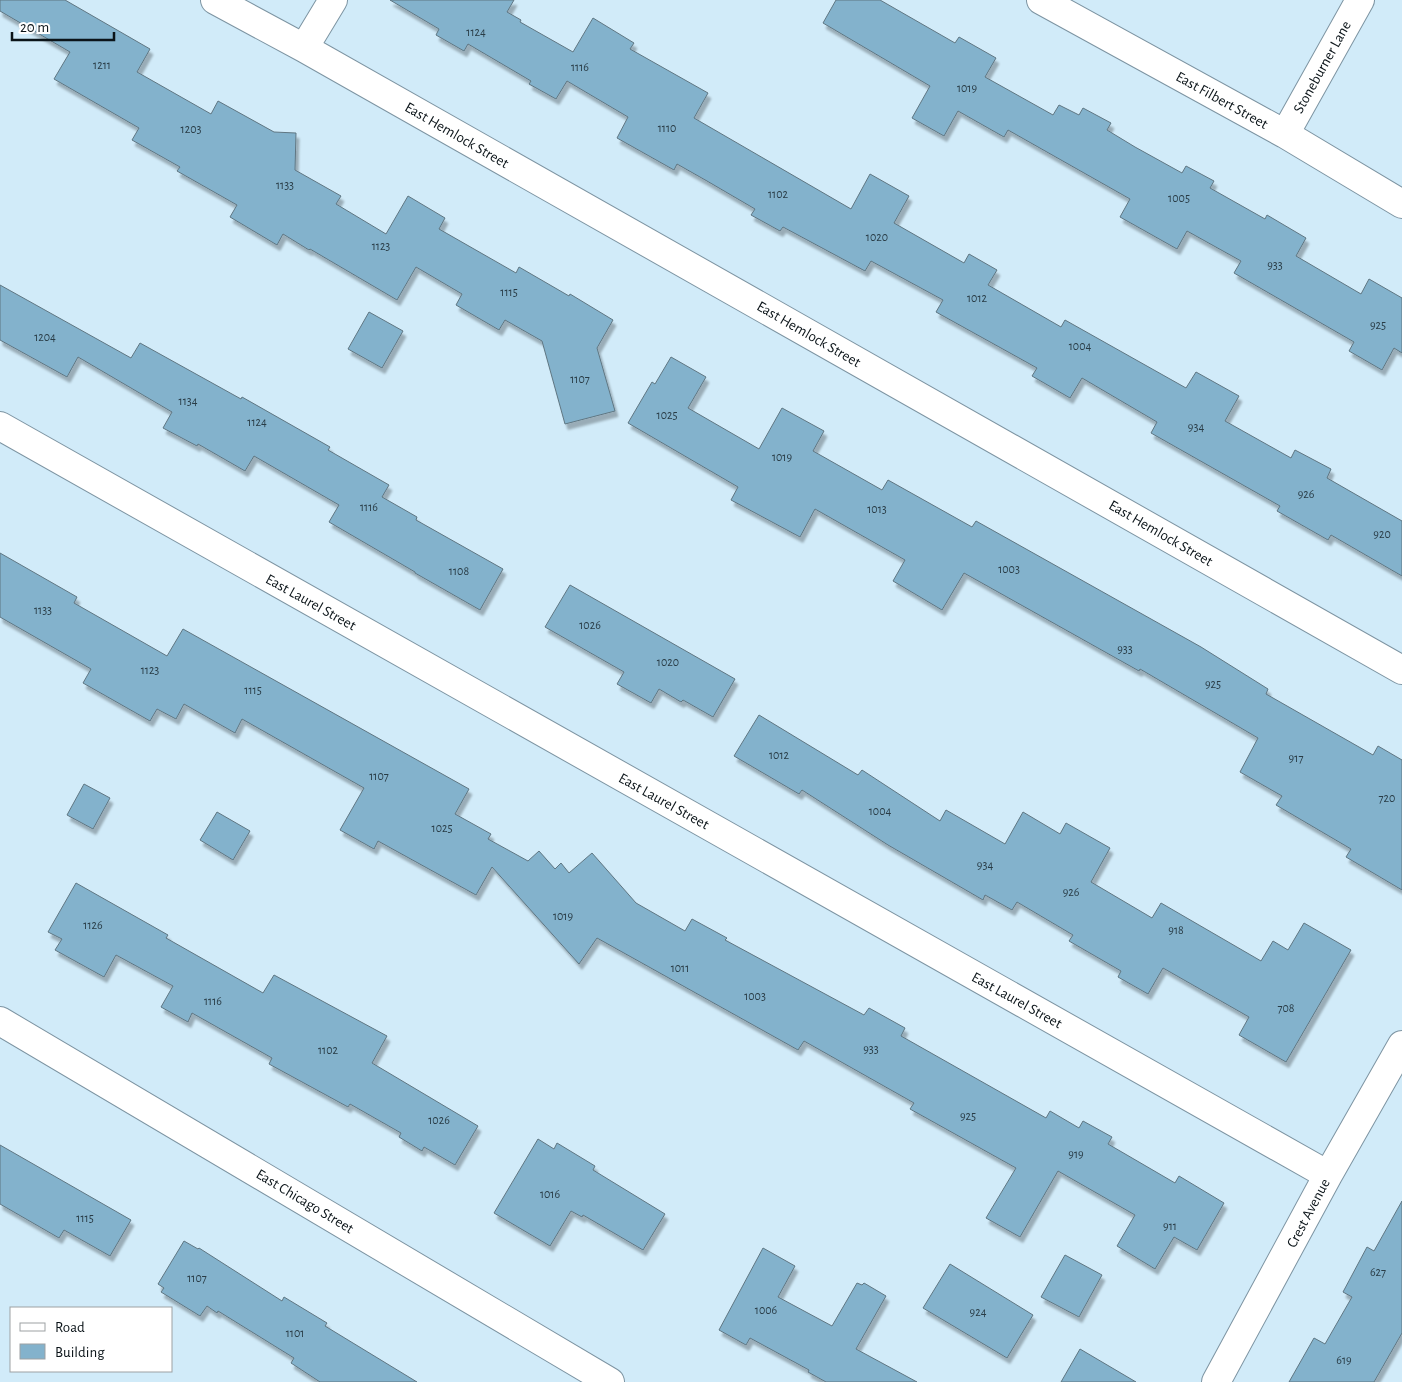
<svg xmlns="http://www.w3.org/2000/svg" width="1402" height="1382" font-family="'Alegreya Sans',sans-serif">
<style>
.building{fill:#83b2cc;stroke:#5f7682;filter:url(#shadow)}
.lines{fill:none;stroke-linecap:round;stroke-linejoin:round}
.minor-casing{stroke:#7d94a2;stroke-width:30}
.minor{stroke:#fff;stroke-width:28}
.labels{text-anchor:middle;stroke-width:4;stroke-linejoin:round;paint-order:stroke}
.number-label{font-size:12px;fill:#293c46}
.street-label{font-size:15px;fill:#0b1419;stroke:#fff}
</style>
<defs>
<filter id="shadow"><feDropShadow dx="3" dy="5.5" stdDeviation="1" flood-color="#0004"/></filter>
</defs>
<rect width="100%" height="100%" fill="#d1ebf9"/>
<path class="building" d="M 0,0 L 65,0 L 150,49 L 137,72 L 211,114 L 218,101 L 274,132 L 296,133 L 295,170 L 341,196 L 336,204 L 386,234 L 408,196 L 445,218 L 439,229 L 516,273 L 519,267 L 569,296 L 570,294 L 613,320 L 597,348 L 615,411 L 565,424 L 542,341 L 505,320 L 499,330 L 456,305 L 462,294 L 416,267 L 397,300 L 310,249 L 309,250 L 283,234 L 277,245 L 230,217 L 237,205 L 177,171 L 180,167 L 132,140 L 139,128 L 54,79 L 70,52 L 0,11 Z
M 390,0 L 514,0 L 507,12 L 521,20 L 520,22 L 573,52 L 593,18 L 634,43 L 630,49 L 708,93 L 694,118 L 851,209 L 870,174 L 909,196 L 894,223 L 964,263 L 969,254 L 997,270 L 988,285 L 1061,327 L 1065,320 L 1186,388 L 1196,372 L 1239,396 L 1225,421 L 1291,458 L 1295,450 L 1331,469 L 1327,478 L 1402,521 L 1402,576 L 1331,535 L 1328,540 L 1277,511 L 1280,506 L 1151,433 L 1157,422 L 1082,378 L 1070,398 L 1032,376 L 1037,368 L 936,312 L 943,300 L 871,261 L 865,271 L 783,227 L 780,231 L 751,215 L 755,209 L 707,181 L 677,164 L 674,170 L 617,138 L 628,117 L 567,81 L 556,99 L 529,84 L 531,81 L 468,44 L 464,51 L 436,35 L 439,29 Z
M 836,0 L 880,0 L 955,43 L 959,37 L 996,58 L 985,77 L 1053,115 L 1059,105 L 1079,115 L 1083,108 L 1111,123 L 1107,130 L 1135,147 L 1182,173 L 1186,166 L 1214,181 L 1210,188 L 1265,219 L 1267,215 L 1306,238 L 1296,256 L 1361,294 L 1369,279 L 1402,298 L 1402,353 L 1394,348 L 1382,370 L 1349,351 L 1354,342 L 1234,273 L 1241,261 L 1187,231 L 1177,249 L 1120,217 L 1130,199 L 1008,130 L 1004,137 L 958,111 L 944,136 L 912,118 L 930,86 L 823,23 Z
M 0,285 L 131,358 L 140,343 L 241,399 L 242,397 L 330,447 L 328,450 L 389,485 L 382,497 L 417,517 L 416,520 L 503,569 L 480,610 L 415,573 L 415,572 L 329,522 L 339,505 L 254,456 L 245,471 L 198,444 L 197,446 L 163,428 L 172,412 L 78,357 L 67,377 L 0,340 Z
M 369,312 L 403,331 L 382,368 L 348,349 Z
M 671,357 L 706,377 L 688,408 L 759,449 L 782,408 L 824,431 L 813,451 L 882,490 L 888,480 L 972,527 L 976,521 L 1201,647 L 1268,689 L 1266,694 L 1373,755 L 1378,746 L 1402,760 L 1402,890 L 1346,857 L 1351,849 L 1276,805 L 1282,796 L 1240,772 L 1258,738 L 1140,669 L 1139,671 L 964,573 L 942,610 L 893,581 L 905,560 L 815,509 L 800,537 L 731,500 L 738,487 L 628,423 L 652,382 L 655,384 Z
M 0,553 L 77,597 L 74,603 L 167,656 L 183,629 L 469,789 L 455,814 L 491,834 L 488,839 L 528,861 L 539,851 L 555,869 L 561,863 L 569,873 L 592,853 L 636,903 L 685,931 L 692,919 L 727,938 L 725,940 L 864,1015 L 869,1008 L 905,1028 L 901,1036 L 1046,1118 L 1050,1111 L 1079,1128 L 1083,1121 L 1112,1137 L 1108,1144 L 1175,1183 L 1179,1176 L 1224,1203 L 1197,1250 L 1174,1237 L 1155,1269 L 1117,1246 L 1135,1215 L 1058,1171 L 1020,1237 L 986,1218 L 1016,1168 L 910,1109 L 914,1103 L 804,1041 L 798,1050 L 597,938 L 579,964 L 492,867 L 476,895 L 378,841 L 374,849 L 340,830 L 364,788 L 242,719 L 235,733 L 184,704 L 176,719 L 157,709 L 150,721 L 83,683 L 91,669 L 0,617 Z
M 570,585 L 735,679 L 713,717 L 683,700 L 681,702 L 659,689 L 651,703 L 617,684 L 624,672 L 545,627 Z
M 759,715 L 858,775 L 862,770 L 940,821 L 946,810 L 1005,844 L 1023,812 L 1060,834 L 1066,823 L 1110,848 L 1091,882 L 1152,918 L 1161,903 L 1261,961 L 1273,941 L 1288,950 L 1304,923 L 1351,950 L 1286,1062 L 1239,1035 L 1249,1017 L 1163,968 L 1148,994 L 1118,977 L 1121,971 L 1069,941 L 1073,935 L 1017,902 L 1012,910 L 985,895 L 983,900 L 888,845 L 802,790 L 799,794 L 734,756 Z
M 84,784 L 110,798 L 93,829 L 67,815 Z
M 217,812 L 250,831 L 233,860 L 200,840 Z
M 76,883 L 168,935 L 166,938 L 263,993 L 274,975 L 387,1036 L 372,1063 L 478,1126 L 455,1165 L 424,1147 L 422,1151 L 399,1137 L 401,1133 L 350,1104 L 348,1107 L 269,1064 L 272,1058 L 192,1013 L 188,1022 L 161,1007 L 173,986 L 116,955 L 104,977 L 55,950 L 62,939 L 48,932 Z
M 538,1139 L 554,1149 L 557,1143 L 595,1166 L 593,1170 L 665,1214 L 643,1250 L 583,1215 L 582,1217 L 571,1211 L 550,1246 L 494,1213 Z
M 0,1145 L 131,1220 L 110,1256 L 64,1230 L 59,1238 L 0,1204 Z
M 1402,1201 L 1402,1333 L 1374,1382 L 1289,1382 L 1314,1338 L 1325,1344 L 1352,1297 L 1343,1292 L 1367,1247 L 1374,1251 Z
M 184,1241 L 198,1249 L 199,1248 L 282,1301 L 284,1297 L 327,1323 L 325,1326 L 417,1382 L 320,1382 L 291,1363 L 294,1358 L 218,1311 L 217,1313 L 207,1306 L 200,1316 L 161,1292 L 164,1288 L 158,1284 Z
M 763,1248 L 795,1266 L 778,1297 L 832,1326 L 857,1283 L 862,1285 L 864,1283 L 886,1296 L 856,1349 L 917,1382 L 826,1382 L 808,1372 L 809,1370 L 750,1338 L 746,1345 L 719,1330 Z
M 1065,1255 L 1102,1275 L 1079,1317 L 1041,1297 Z
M 950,1264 L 1033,1315 L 1007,1358 L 923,1308 Z
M 1080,1349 L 1136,1382 L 1061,1382 Z"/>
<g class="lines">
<defs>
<path id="minor" d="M 215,0 L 304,48 L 1402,670
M 1041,0 L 1285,134 L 1402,204
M 304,48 L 333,0
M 1285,134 L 1360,0
M 0,426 L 1328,1175
M 0,1021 L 610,1382
M 1216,1382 L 1328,1175 L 1402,1045"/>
</defs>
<use href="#minor" class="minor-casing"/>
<use href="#minor" class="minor"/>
</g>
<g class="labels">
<g class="number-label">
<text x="476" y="36">1124</text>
<text x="102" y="69">1211</text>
<text x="580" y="71">1116</text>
<text x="967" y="92">1019</text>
<text x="667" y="132">1110</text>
<text x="191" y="133">1203</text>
<text x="285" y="189">1133</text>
<text x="778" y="198">1102</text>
<text x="1179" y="202">1005</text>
<text x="877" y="241">1020</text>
<text x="381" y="250">1123</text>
<text x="1275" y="269">933</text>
<text x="509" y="296">1115</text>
<text x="977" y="302">1012</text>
<text x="1378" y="329">925</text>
<text x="45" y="341">1204</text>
<text x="1080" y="350">1004</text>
<text x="580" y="383">1107</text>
<text x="188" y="405">1134</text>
<text x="667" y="419">1025</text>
<text x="257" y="426">1124</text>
<text x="1196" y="431">934</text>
<text x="782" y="461">1019</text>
<text x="1306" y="498">926</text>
<text x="369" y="511">1116</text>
<text x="877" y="513">1013</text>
<text x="1382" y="538">920</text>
<text x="1009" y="573">1003</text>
<text x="459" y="575">1108</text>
<text x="43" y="614">1133</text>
<text x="590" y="629">1026</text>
<text x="1125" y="653">933</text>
<text x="668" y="666">1020</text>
<text x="150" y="674">1123</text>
<text x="1213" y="688">925</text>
<text x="253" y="694">1115</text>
<text x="779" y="759">1012</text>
<text x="1296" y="762">917</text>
<text x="379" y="780">1107</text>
<text x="1387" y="802">720</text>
<text x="880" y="815">1004</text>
<text x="442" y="832">1025</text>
<text x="985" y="869">934</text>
<text x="1071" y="896">926</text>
<text x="563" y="920">1019</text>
<text x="93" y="929">1126</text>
<text x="1176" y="934">918</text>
<text x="680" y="972">1011</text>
<text x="755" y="1000">1003</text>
<text x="213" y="1005">1116</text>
<text x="1286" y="1012">708</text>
<text x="871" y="1053">933</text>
<text x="328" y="1054">1102</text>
<text x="968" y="1120">925</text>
<text x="439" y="1124">1026</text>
<text x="1076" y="1158">919</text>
<text x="550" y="1198">1016</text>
<text x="85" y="1222">1115</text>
<text x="1170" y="1230">911</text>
<text x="1378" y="1276">627</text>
<text x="197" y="1282">1107</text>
<text x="766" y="1314">1006</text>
<text x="978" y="1316">924</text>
<text x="295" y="1337">1101</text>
<text x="1344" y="1364">619</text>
</g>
<g class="street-label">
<text transform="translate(1322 67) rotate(-61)" y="5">Stoneburner Lane</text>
<text transform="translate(1222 100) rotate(29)" y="5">East Filbert Street</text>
<text transform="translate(457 135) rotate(30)" y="5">East Hemlock Street</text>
<text transform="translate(809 334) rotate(30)" y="5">East Hemlock Street</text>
<text transform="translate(1161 533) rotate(30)" y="5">East Hemlock Street</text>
<text transform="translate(311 602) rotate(29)" y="5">East Laurel Street</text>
<text transform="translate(664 801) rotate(29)" y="5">East Laurel Street</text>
<text transform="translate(1017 1000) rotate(29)" y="5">East Laurel Street</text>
<text transform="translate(305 1201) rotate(31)" y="5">East Chicago Street</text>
<text transform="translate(1308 1213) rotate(-62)" y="5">Crest Avenue</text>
</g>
</g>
<rect x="10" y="1307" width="162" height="65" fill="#ffffff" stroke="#9da1a3"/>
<rect x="20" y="1323" width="25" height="8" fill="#ffffff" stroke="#9da1a3"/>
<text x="55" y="1332" font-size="15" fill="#0b1419">Road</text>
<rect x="20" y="1344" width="25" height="15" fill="#83b2cc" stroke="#9da1a3"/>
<text x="55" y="1357" font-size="15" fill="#0b1419">Building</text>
<path d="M12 32v8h102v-8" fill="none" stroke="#0b1419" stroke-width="2.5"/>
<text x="20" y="32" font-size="15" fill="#0b1419" stroke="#ffffff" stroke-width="4" paint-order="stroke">20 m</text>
</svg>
